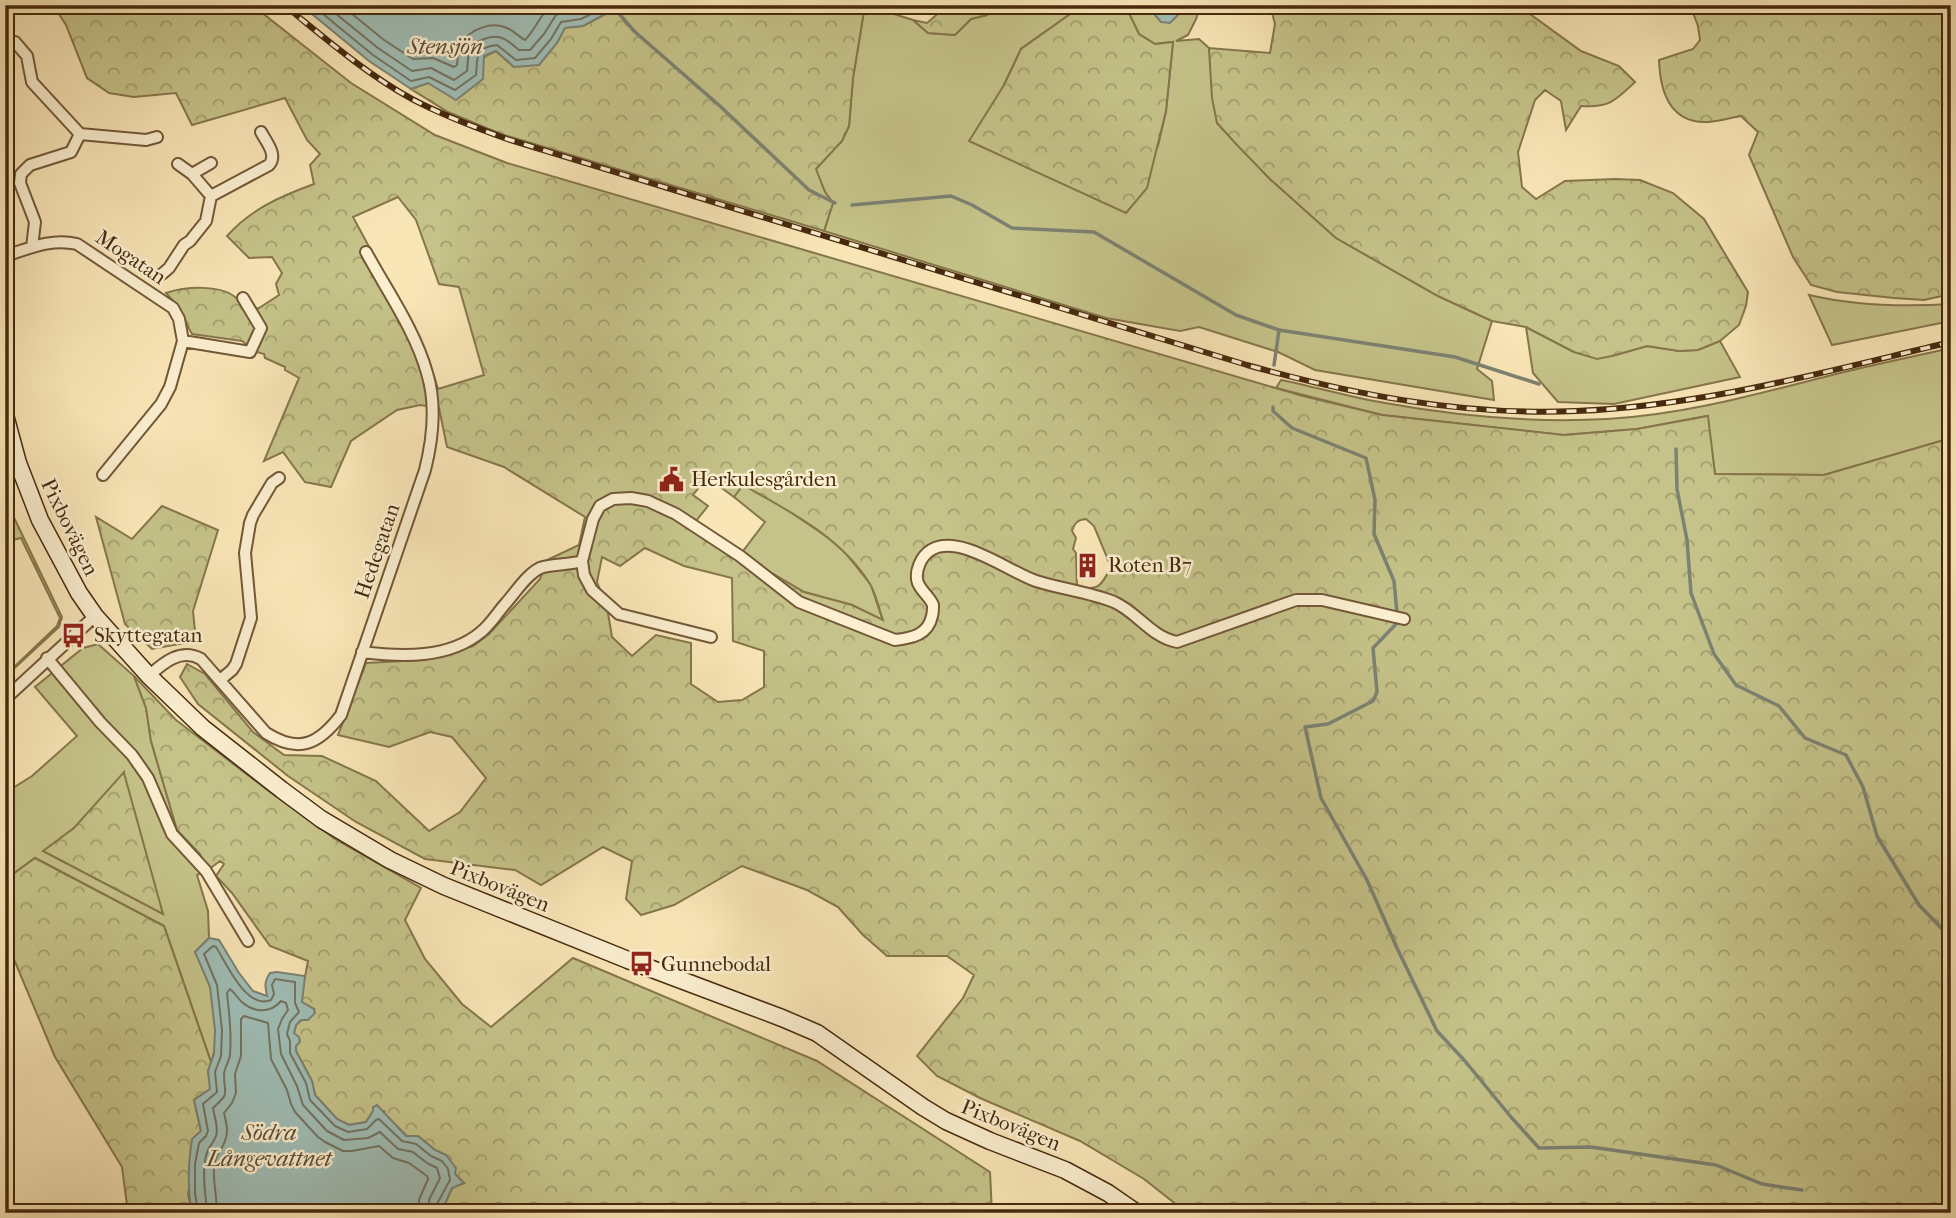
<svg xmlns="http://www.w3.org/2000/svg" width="1956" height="1218" font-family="'IM FELL French Canon',serif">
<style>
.green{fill:#c5c389;stroke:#86764b;stroke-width:2;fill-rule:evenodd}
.forest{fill:url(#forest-crowns);stroke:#86764b;stroke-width:2;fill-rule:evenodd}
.cemetery{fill:url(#cemetery-stones);stroke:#86764b;stroke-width:2}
.water{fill:#a0beb6;stroke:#7c8272;stroke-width:2}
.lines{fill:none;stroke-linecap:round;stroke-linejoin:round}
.shore{stroke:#737462;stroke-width:2}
.stream{stroke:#7c8272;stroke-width:3.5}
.street-casing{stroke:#735838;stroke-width:14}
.secondary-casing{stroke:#46290d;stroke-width:19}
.street{stroke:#fbefd0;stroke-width:10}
.secondary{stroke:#fbefd0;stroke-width:16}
.rail-casing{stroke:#46290d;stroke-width:6}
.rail{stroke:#fbefd0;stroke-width:3.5;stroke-dasharray:10;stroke-linecap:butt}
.labels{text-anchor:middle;stroke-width:5;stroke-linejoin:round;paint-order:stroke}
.street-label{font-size:21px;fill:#46290d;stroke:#fbefd0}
.poi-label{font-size:21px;fill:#46290d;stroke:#fbefd0;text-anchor:start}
.water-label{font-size:23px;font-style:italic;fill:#5c4e37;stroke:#fbefd0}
</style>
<defs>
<pattern id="forest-crowns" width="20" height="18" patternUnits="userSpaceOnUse" patternTransform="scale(1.75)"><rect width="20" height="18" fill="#c5c389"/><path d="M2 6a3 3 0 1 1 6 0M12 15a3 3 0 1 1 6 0" fill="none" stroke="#a29e6e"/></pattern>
<pattern id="cemetery-stones" width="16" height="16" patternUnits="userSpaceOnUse" patternTransform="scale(1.75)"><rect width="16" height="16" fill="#c5c389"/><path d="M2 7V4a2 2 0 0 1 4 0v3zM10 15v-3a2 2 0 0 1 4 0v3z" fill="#a29e6e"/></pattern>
</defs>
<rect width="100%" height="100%" fill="#f9e6b7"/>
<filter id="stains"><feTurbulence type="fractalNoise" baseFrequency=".00286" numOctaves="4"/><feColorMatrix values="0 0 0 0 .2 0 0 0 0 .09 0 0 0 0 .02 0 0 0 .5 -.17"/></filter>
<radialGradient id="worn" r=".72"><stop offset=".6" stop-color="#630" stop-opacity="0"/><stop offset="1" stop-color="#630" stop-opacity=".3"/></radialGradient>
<path class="green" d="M 865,5 L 913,20 L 928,33 L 955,35 L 971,19 L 987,15 L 1000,5 L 1083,5 L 1021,49 L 1004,85 L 1158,146 L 1166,111 L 1173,42 L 1155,44 L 1139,34 L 1125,5 L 1201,5 L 1196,19 L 1188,35 L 1176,41 L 1199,39 L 1209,48 L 1217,123 L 1270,179 L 1336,238 L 1438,296 L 1492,321 L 1477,369 L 1492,381 L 1494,400 L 1315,370 L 1278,352 L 1199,327 L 1180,331 L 1106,318 L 824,231 L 833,203 L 825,192 L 815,169 L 842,141 L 849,126 L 853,78 Z
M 1809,295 C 1856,306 1903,307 1951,304 L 1951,321 L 1832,345 Z
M 1526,327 L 1574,352 L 1612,356 L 1647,346 L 1679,351 L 1698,350 L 1720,341 L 1740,377 L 1614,404 L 1558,402 L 1533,373 Z
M 1951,348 L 1951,438 L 1824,475 L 1715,474 L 1707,416 L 1637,429 L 1563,435 L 1382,415 L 1276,388 L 1281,380 C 1316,387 1350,397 1385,403 C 1457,416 1534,423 1607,419 C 1683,415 1758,394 1832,375 C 1871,365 1911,357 1951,348 Z
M 742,484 L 786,509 L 839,545 L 871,585 L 883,621 L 852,605 L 804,592 L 740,555 L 765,522 L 734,497 Z
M 98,644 L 134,676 L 146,708 L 151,741 L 177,830 L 200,854 L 208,870 L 197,875 L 208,911 L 209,938 L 195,952 C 201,964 208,976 211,989 C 215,1009 219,1043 211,1062 L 164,926 L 35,858 L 5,880 L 5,793 L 32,776 L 77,736 L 35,687 L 83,648 ZM 74,828 L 162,913 L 44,851 Z"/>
<path class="forest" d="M 53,5 L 252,5 L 351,83 L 435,135 L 507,163 L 1303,396 L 1382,415 L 1564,435 L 1637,429 L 1708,416 L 1715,474 L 1824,475 L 1951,438 L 1951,1213 L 1187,1213 L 1144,1179 L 1080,1141 L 980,1098 L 937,1076 L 917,1056 L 963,998 L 974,975 L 947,956 L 887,956 L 863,935 L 838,907 L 807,890 L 742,866 L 674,905 L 641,915 L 626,899 L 632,861 L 603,847 L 541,885 L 515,870 L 425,859 L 356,822 L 288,776 L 198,704 L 180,677 L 187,664 L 205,674 L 253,732 L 284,755 L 322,756 L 376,781 L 429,831 L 460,812 L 486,778 L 452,737 L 430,732 L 389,747 L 338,735 L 366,663 L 421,660 L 473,646 L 489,634 L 540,579 L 547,560 L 579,545 L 585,517 L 504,467 L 447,447 L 439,408 L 420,405 L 397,410 L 351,441 L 331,487 L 305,482 L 283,452 L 264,461 L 299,378 L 285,370 L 285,367 L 265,358 L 264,354 L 257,352 L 242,341 L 192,334 L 176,304 L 166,293 C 184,287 219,284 235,297 C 239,300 243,306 246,310 L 259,308 L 279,295 L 276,284 L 282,273 L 272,257 L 249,258 L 227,236 C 251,209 281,196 314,184 L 310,165 L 320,154 L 307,140 L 285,98 L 192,125 L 176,93 L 134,97 L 109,93 L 87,78 L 66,25 ZM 398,197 L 416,220 L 439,284 L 459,287 L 484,375 L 438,389 L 434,376 L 420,341 L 353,217 ZM 707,477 L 734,497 L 743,485 C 789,511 841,537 870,584 C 876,594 879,609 883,620 L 852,605 L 804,592 L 741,555 L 696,521 L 708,506 L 693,495 ZM 1086,519 L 1094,526 L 1111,567 C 1101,586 1099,591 1077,587 L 1076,553 L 1073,549 L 1076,538 L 1072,531 C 1075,523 1077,520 1086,519 ZM 645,548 L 684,566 L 732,578 L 733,641 L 764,651 L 764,687 L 742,700 L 718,702 L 691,684 L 691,643 L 656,635 L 632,656 L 612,637 L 607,607 L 597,582 L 602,557 L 620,566 Z
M 622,5 L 865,5 L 853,78 L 849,126 L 842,141 L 816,169 L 825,192 L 833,203 L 824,231 L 501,134 L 448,112 L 411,89 L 428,83 L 496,51 L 514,67 L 557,43 L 565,27 L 583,26 Z
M 943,5 L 1000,5 L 987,15 L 971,19 L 955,35 L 928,33 L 913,20 L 927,23 L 941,11 Z
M 1083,5 L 1125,5 L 1139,34 L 1155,44 L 1173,42 L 1166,111 L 1147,188 L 1126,213 L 969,141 L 1004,85 L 1021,49 Z
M 1270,5 L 1523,5 L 1530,14 L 1581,51 L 1619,66 L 1635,82 C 1615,101 1609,108 1581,106 L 1566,130 L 1561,101 L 1545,90 L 1535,100 L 1518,152 L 1522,187 L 1536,199 L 1565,181 L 1615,179 L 1640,180 L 1673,193 L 1704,219 L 1748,292 L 1746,306 L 1739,325 L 1720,341 L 1698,350 L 1679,351 L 1647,346 L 1612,356 L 1597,359 L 1574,352 L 1526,327 L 1492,321 L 1438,296 L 1336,238 L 1270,179 L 1237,145 L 1217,123 L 1212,98 L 1209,48 L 1270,53 L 1275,24 Z
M 1690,5 L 1951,5 L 1951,294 L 1924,300 L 1894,298 L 1837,292 L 1811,285 L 1793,257 L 1749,155 L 1758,132 L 1741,116 C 1728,118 1714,123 1702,122 C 1668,120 1660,88 1659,60 L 1693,49 L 1700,40 L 1698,26 Z
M 162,506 L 218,530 L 193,611 L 196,641 L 152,649 L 125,624 L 96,517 L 132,539 Z
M 134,676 L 176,720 L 266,789 L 335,839 L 421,888 L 405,920 L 425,959 L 462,1004 L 491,1027 L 573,958 L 817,1061 L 990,1172 L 992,1213 L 449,1213 L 444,1206 L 452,1188 L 464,1183 L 455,1174 L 446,1155 L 435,1150 L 418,1136 L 407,1136 L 386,1116 L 384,1111 L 373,1111 L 366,1122 L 349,1125 L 337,1119 L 315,1095 L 312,1081 L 296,1051 L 294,1033 L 296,1025 L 314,1009 L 302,1002 L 302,993 L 308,961 L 270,946 L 232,893 L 216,876 L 224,864 L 220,861 L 208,870 L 200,854 L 177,830 L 151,741 L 146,708 Z
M 124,772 L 124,773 L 163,914 L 43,851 L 74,828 Z
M 35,858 L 164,926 L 211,1062 L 208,1071 L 211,1089 L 194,1100 L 201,1131 L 188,1194 L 192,1213 L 128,1213 L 122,1167 L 55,1057 L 5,938 L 5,880 Z"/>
<path class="cemetery" d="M 5,499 L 62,617 L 59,627 L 5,677 L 5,659 L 13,668 L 57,626 L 60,618 L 21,538 L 5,542 Z"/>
<path class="water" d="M 301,5 L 622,5 L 583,26 L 565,28 L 557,43 L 539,65 L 514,67 L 496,51 L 484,56 L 483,79 L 456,100 L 428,83 L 411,89 L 369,61 Z
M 1154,5 L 1180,5 L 1178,15 L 1170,23 L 1161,22 L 1155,15 Z
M 209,938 L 219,940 L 239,973 L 253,991 L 267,996 C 265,986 264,982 270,973 L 277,972 L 305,976 L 302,1002 L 314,1009 L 315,1013 L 308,1020 L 301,1020 L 296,1025 L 294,1033 L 299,1037 L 300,1042 L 296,1046 L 296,1051 L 312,1081 L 315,1095 L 337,1119 L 349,1125 L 366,1122 L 373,1111 L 373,1107 L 377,1105 L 406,1136 L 418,1136 L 435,1150 L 446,1155 L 456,1168 L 455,1174 L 464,1183 L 452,1188 L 444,1206 L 449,1213 L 192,1213 C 187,1187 188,1164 192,1139 L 201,1131 L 194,1100 L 210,1089 L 208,1071 L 214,1054 L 215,1030 L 210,987 L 195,952 Z"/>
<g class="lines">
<path class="shore" d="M 312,5 L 373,55 L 411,81 L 429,77 L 455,90 L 476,75 C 478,55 474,48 497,45 L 516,60 L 535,58 L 551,39 L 561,22 L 581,19 L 609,5
M 325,5 L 378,48 L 412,71 L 431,68 L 454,80 L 467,71 C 468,64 467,55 471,48 C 474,43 479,41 484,39 C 501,33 507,40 519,50 L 530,50 L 544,34 L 556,15 L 563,12 L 579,11 L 590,5
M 341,5 L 384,40 L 413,59 L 433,58 L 454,67 L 457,65 C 458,57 458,50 462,43 C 470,29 492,21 507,28 C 514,31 519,37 525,40 C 536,29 540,14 552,5
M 198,1213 L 195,1193 L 195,1164 L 199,1143 L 206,1136 L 208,1131 L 203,1104 L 217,1092 L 215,1072 L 221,1056 L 222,1030 L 217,985 L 204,954 L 213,946 L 216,947 C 227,964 246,1010 271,1000 L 274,994 L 272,985 L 275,979 L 295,982 L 295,1003 L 299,1012 L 290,1022 L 287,1034 L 290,1041 L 290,1053 L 306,1083 L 310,1100 L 335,1126 L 348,1132 L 367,1129 L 376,1120 L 379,1119 L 402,1141 L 416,1144 L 431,1156 L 442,1161 L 448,1169 L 450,1180 L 437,1204 L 440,1213
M 207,1213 C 206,1195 202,1179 205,1161 C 207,1145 212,1147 216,1136 C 219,1127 214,1116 213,1108 C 231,1091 224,1096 224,1075 C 224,1067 230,1061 230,1054 C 232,1033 229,1013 227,993 L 230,989 C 235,993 238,999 243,1003 C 255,1013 271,1013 281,1001 L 286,1003 L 288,1010 L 282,1019 L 278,1029 L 281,1054 L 297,1086 L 303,1105 L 327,1131 L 344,1140 L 368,1138 L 380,1132 L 398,1149 L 413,1152 L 427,1163 L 437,1168 L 440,1178 L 429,1200 L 430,1213
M 217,1213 C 217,1197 213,1183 214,1167 C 215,1154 221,1152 225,1141 C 229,1131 226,1122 224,1113 L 232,1103 L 236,1093 L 235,1074 L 241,1056 L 241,1019 L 244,1016 L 268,1023 L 271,1059 L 287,1090 L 291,1104 L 295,1112 L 318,1137 L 325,1142 L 343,1151 L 352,1151 L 379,1146 L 393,1158 L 409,1163 L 427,1176 L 428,1179 L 419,1200 L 419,1213"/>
<path class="stream" d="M 616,10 L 634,31 L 721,107 L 809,190 L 835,203
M 852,205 L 951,196 L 972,205 L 1012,228 L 1094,232 L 1236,315 L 1279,330 L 1455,357 L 1539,384
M 1274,365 L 1279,330
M 1273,407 L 1273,411 L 1292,428 L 1366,458 L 1375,500 L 1374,534 L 1394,581 L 1397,613
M 1676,449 L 1677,489 L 1687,540 L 1691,593 L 1714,654 L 1736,685 L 1779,706 L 1805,738 L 1846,755 L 1863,787 L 1877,836 L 1919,905 L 1951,938
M 1397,623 L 1373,648 L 1377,692 L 1373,701 L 1328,724 L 1305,727 L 1321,798 L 1367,880 L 1397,948 L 1437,1031 L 1465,1061 L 1511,1117 L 1539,1148 L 1591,1147 L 1716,1165 L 1762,1184 L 1802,1190"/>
<defs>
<path id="street" d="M 15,42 L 27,56 L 32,82 L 80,134 L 71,152 L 30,165 L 21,174 L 20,183 L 35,222 L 32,247
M 80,134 L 146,140 L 157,137
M 178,164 L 192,174 L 211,196
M 192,174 L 211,163
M 5,256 C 30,248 52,238 77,244 L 173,308 L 179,319 L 183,341 L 170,387 L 161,404 L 103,475
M 162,274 L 169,268 L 184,245 L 190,241 L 206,221 L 211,196 L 269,165 C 278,155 266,142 261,132
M 183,341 L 250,352 L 261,328 L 243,298
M 582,561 L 584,575 L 592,590 L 619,614 L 711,637
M 362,652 C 401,657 449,659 481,632 C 491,624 498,612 506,603 C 516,592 526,575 540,568 C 550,564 569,565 582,561 L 593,519 L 600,506 L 613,499 L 631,498 L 648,501 L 676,514 L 740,556 L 799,602 L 895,640 C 912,638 928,635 932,616 C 933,613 933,608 933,605 C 930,597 921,591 918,583 C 914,572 921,556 931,550 C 959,533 1009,572 1036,581 C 1061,589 1089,592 1114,602 C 1137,612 1151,637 1177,642 L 1296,600 L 1322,600 L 1404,619
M 47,658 L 100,722 L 132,755 L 148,778 L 172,834 L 206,871 L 248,941
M 149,676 C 164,662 181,648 201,659 L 266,733 C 299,754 319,744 341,715 L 425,470 C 433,438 437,405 427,373 C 415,330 387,291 366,252
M 220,680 L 232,670 L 236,664 L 251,618 L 245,553 L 250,523 L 253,515 L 272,483 L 279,478
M 5,699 L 95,616"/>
<path id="secondary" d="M 5,415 L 18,463 L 40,520 L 79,593 L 95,616 L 149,676 L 203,728 L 282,790 L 321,819 L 390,860 L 444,886 L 628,960 L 782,1018 L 817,1033 L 923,1107 L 946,1121 L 990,1141 L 1065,1170 L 1108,1193 L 1137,1213"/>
</defs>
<use href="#street" class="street-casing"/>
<use href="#secondary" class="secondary-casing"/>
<use href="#street" class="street"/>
<use href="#secondary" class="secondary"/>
<defs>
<path id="rail" d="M 284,5 C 325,38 366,74 412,99 C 442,115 474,127 507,139 L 1247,365 C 1355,395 1463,416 1576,411 C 1704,406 1827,371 1951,342"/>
</defs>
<use href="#rail" class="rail-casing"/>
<use href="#rail" class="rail"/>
</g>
<defs>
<symbol id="civic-bare" viewBox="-9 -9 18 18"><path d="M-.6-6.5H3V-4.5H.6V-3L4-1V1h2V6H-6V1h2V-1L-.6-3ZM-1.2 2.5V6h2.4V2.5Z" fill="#8f2418" stroke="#fbefd0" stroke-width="2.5" paint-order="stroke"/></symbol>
<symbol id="building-bare" viewBox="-9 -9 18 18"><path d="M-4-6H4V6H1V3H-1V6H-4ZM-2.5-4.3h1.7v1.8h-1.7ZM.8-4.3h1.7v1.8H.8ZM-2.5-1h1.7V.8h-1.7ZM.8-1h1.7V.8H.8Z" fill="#8f2418" stroke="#fbefd0" stroke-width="2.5" paint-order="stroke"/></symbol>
<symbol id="bus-bare" viewBox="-9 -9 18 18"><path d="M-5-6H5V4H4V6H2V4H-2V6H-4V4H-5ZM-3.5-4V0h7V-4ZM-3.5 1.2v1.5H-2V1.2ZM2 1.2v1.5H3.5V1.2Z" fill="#8f2418" stroke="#fbefd0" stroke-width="2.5" paint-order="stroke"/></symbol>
</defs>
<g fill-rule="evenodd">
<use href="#civic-bare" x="654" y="462" width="35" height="35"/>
<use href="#building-bare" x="1070" y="548" width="35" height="35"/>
<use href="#bus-bare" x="56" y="618" width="35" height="35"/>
<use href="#bus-bare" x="624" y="946" width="35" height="35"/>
</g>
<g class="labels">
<g class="street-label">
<text transform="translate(131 257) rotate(34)" y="7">Mogatan</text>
<text transform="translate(70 527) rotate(64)" y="7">Pixbovägen</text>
<text transform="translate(377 551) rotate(-71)" y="7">Hedegatan</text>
<text transform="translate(500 886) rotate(22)" y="7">Pixbovägen</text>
<text transform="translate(1011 1125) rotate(22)" y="7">Pixbovägen</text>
</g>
<g class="poi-label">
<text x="691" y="486">Herkulesgården</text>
<text x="1108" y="572">Roten B7</text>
<text x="94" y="642">Skyttegatan</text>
<text x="661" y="971">Gunnebodal</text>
</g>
<g class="water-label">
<text x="445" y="54">Stensjön</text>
<text x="269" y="1140">Södra<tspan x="269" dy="26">Långevattnet</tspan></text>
</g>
</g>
<rect width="1956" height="1218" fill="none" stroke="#f9e6b7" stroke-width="28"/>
<rect x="7" y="7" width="1942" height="1204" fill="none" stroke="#46290d" stroke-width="3.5"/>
<rect x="14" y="14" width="1928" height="1190" fill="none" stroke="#46290d" stroke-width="2"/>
<rect width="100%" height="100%" filter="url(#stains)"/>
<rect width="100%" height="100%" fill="url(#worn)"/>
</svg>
